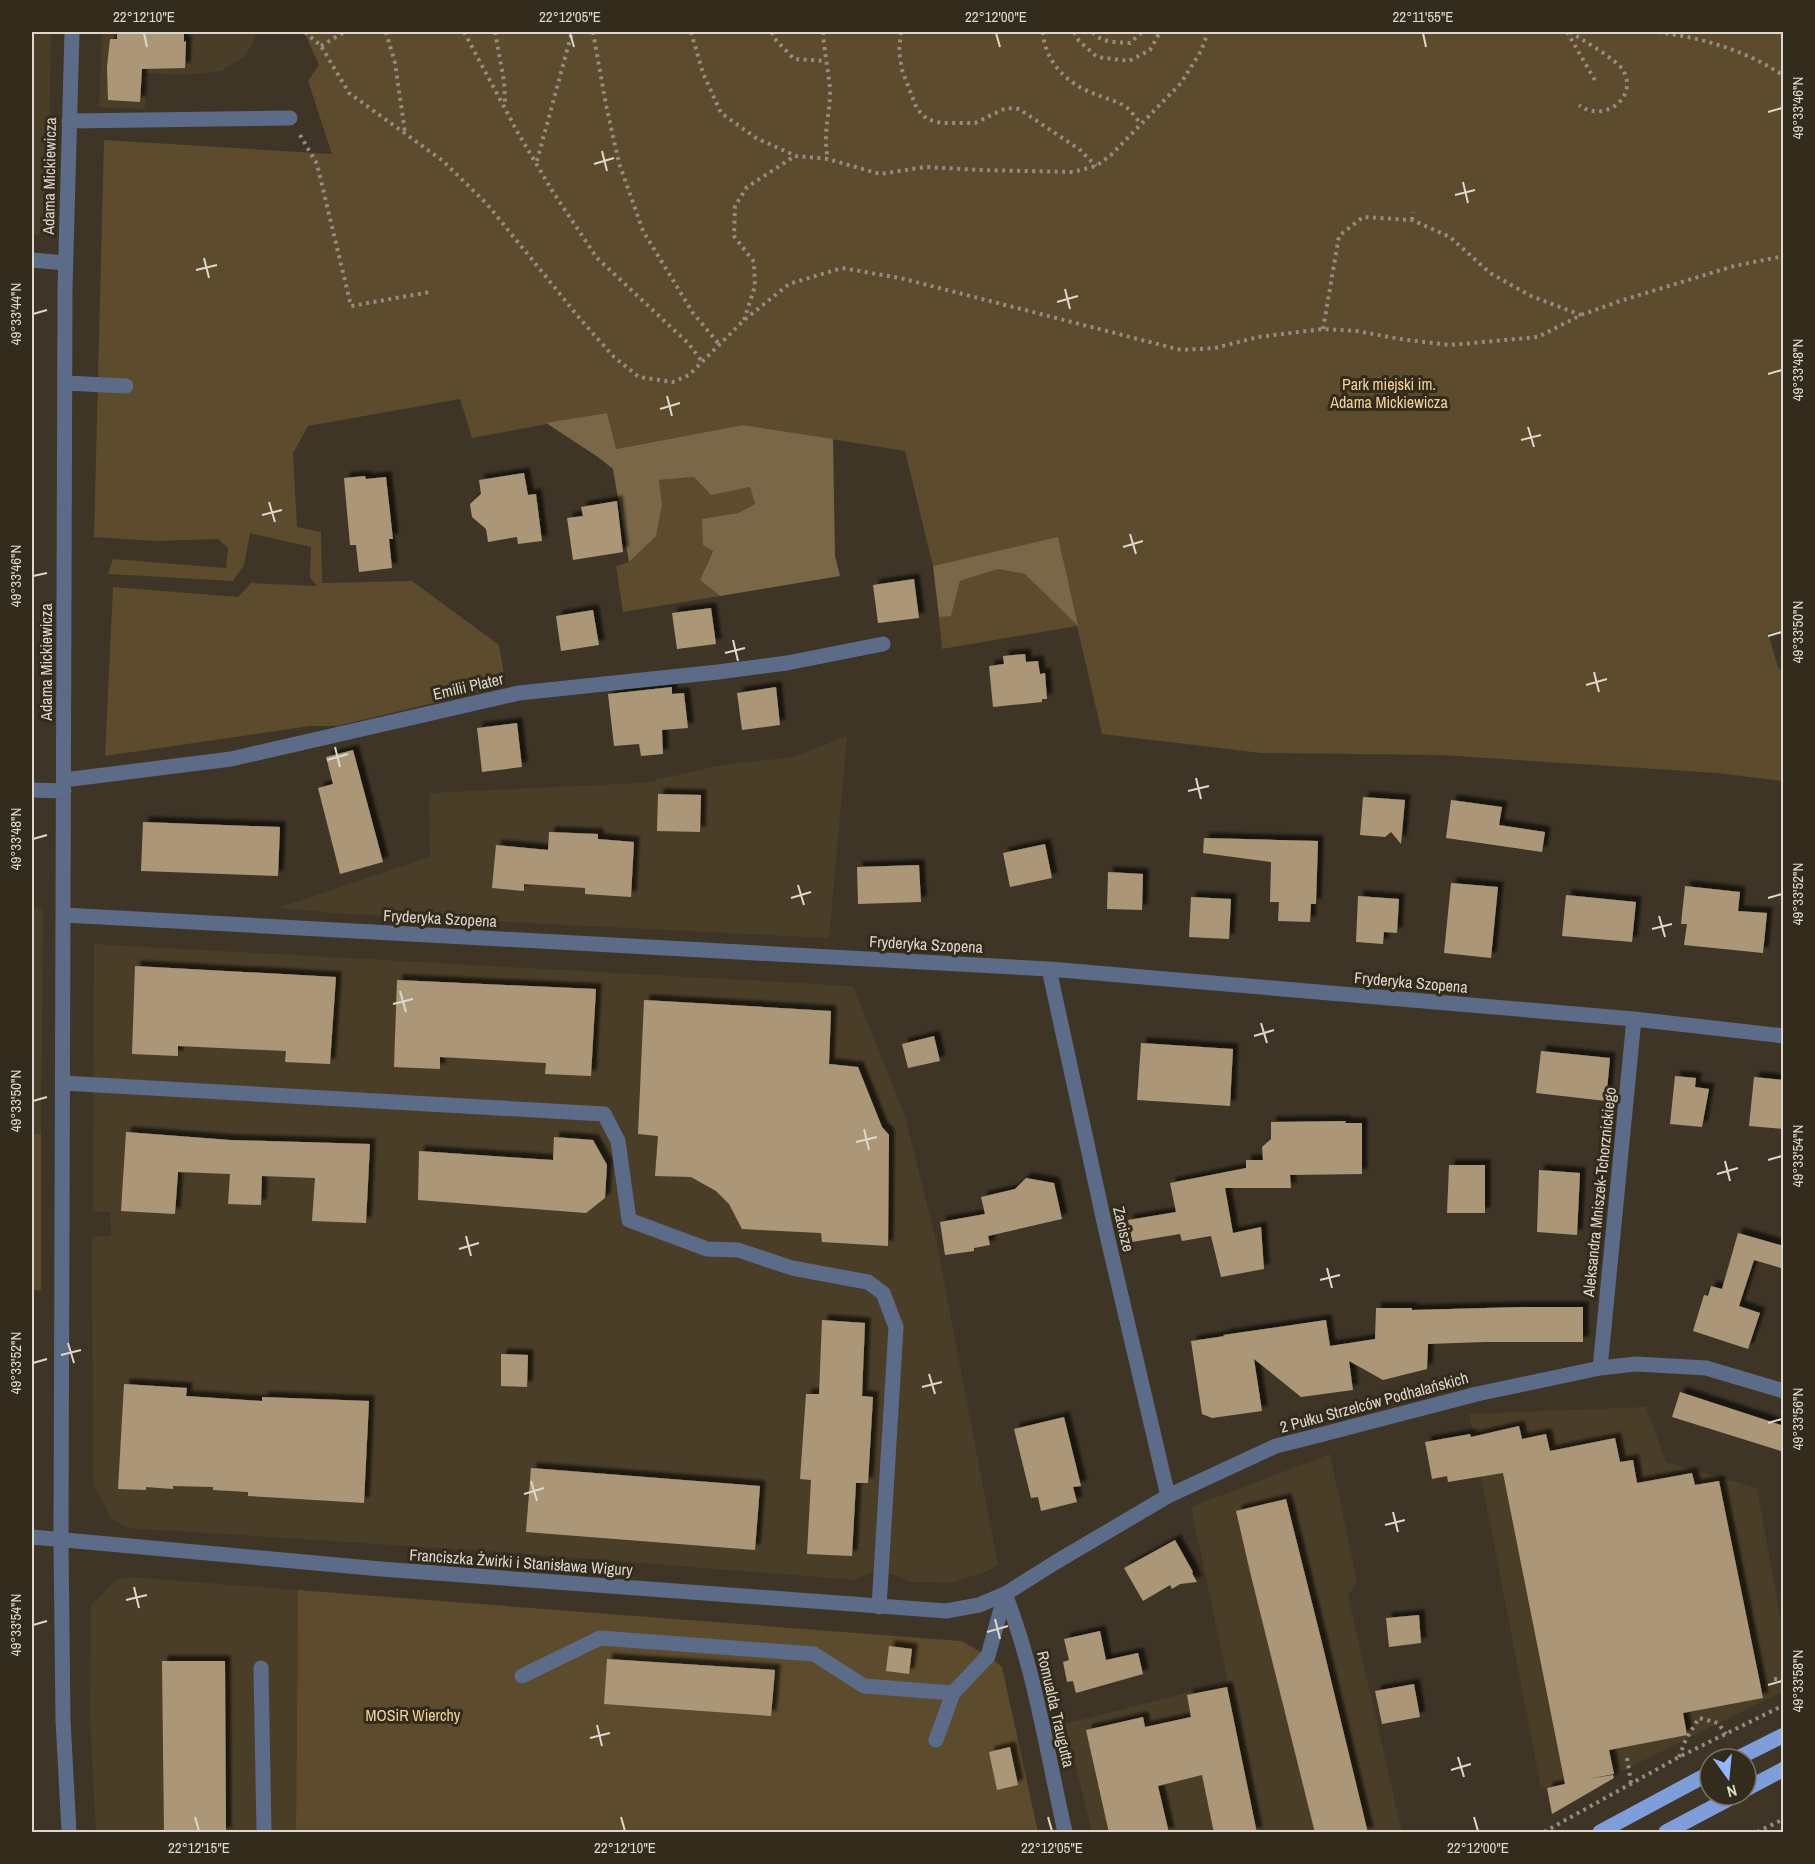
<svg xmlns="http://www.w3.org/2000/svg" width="1815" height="1864" font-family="'Archivo Narrow',sans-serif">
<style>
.built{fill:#4b3e29}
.green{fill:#5c4b2d}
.forest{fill:#796748}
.building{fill:#ab9777;filter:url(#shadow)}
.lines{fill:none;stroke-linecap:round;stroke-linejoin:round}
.path{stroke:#938c80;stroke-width:4;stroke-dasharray:3 4.5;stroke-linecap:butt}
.minor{stroke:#5c6b88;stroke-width:15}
.major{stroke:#7f9ed9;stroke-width:15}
.ticks{fill:none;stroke:#ddd7ce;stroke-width:2}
.labels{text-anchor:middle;stroke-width:6;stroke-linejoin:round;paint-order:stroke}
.street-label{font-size:16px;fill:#ddd7ce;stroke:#332b1c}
.park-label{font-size:16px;fill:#f3d29a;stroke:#332b1c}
.neatline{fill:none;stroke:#ddd7ce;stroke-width:2}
.ticks-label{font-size:15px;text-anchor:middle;fill:#ddd7ce}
</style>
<defs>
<filter id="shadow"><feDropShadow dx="5.5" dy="-5.5" stdDeviation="1.5" flood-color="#0009"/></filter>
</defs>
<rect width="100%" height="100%" fill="#3e3526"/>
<path class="built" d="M 32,32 L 51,32 L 47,228 L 39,235 L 32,235 Z
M 102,32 L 258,32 L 245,56 L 221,71 L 183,75 L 146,73 L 145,109 L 99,107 Z
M 847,736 L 829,938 L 347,914 L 278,908 L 430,857 L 429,793 L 642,783 L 722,765 L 794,757 Z
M 43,908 L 41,1134 L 32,1134 L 32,909 Z
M 94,944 L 853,986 L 905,1116 L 937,1245 L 998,1565 L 988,1571 L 950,1583 L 911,1582 L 891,1574 L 872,1572 L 855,1580 L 503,1552 L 128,1528 L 111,1518 L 93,1484 L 92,1237 L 111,1236 L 110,1212 L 93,1211 Z
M 1646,1407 L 1666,1462 L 1757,1488 L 1783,1634 L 1783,1691 L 1614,1775 L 1541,1788 L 1469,1414 Z
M 1330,1454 L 1357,1581 L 1348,1596 L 1402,1832 L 1092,1832 L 1065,1724 L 1228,1682 L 1191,1507 Z
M 130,1577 L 298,1590 L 296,1832 L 96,1832 L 90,1717 L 91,1606 L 116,1580 Z"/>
<path class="green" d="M 304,32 L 1783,32 L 1784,632 L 1768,633 L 1778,667 L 1783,672 L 1783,781 L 1717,773 L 1441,755 L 1261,753 L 1102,734 L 1077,626 L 942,649 L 939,617 L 951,615 L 960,581 L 998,569 L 1026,574 L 1077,625 L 1058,538 L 933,566 L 905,451 L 743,425 L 615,449 L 607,413 L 472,438 L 460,399 L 308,426 L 293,453 L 297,527 L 321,532 L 322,583 L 412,581 L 499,645 L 504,675 L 492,689 L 337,726 L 310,726 L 105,756 L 113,587 L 238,597 L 251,583 L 317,586 L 310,577 L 311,547 L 250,533 L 244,565 L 233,581 L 108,574 L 113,559 L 226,568 L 228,548 L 218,539 L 155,541 L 94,537 L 104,140 L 332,154 L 308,81 L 319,65 Z
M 694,477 L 711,494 L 750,487 L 755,504 L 738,513 L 702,520 L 713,550 L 700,580 L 720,596 L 623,612 L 616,566 L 629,562 L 662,504 L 659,480 Z
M 32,1134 L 41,1134 L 41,1290 L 32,1290 Z
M 298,1590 L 961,1641 L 988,1656 L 1002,1667 L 1038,1832 L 296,1832 Z"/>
<path class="forest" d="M 607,413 L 616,449 L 743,425 L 833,439 L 835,556 L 840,576 L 720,596 L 700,580 L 713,551 L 703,545 L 702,519 L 738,513 L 755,504 L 750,487 L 711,495 L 694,477 L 659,480 L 662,504 L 656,536 L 629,562 L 613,469 L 598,457 L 546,423 Z
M 1058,537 L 1078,626 L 1025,574 L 998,569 L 960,581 L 951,616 L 939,617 L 933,566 Z"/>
<path class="building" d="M 117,32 L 184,32 L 184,42 L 186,41 L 185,68 L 142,69 L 140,102 L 108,100 L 107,67 L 110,39 L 117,39 Z
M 524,473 L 528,495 L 536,494 L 542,541 L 518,544 L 517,537 L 488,542 L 486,529 L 472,517 L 470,504 L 481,494 L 479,480 Z
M 365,476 L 366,479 L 386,477 L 393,539 L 389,539 L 392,568 L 359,572 L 356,545 L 350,545 L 344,478 Z
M 617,501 L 623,552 L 573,560 L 567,518 L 583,516 L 581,507 Z
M 914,579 L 919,618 L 878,623 L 873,585 Z
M 711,608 L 716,644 L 677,649 L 672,613 Z
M 593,610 L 599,645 L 561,651 L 556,616 Z
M 1025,654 L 1026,662 L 1038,661 L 1040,674 L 1045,673 L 1047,699 L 1042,699 L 1042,702 L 993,707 L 989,666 L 1004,664 L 1003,656 Z
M 672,687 L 672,694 L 684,693 L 688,728 L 662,730 L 663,754 L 641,756 L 639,744 L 614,746 L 608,694 Z
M 776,687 L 780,725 L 742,730 L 737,693 Z
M 517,723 L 522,767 L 482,772 L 477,728 Z
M 353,750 L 383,862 L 340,874 L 318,788 L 333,784 L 326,757 Z
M 658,794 L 701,795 L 700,832 L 657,831 Z
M 1363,797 L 1405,800 L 1401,844 L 1391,832 L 1385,837 L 1360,835 Z
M 1451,800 L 1502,807 L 1499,825 L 1545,832 L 1542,852 L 1446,838 Z
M 143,822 L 280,827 L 278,876 L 141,871 Z
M 549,832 L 598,834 L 598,839 L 634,842 L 631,897 L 585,894 L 585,888 L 524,884 L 524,891 L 492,888 L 496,845 L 548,850 Z
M 1204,838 L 1318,841 L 1316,904 L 1311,904 L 1310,922 L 1278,921 L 1279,902 L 1270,902 L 1271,862 L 1203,853 Z
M 1045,844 L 1052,878 L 1010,887 L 1003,853 Z
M 919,865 L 921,902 L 858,904 L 857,867 Z
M 1108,872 L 1143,874 L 1142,910 L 1107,909 Z
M 1451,883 L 1498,887 L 1491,958 L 1444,953 Z
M 1685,886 L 1740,892 L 1738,911 L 1767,913 L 1763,953 L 1684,945 L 1687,924 L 1681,924 Z
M 1566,895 L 1636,902 L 1632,942 L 1562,936 Z
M 1358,896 L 1399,899 L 1397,933 L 1384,932 L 1383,944 L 1356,942 Z
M 1191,897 L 1231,899 L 1229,939 L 1189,937 Z
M 135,966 L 336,977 L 330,1064 L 285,1062 L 286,1051 L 178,1046 L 178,1056 L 132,1054 Z
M 397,980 L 596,989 L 591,1076 L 545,1074 L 546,1063 L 440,1057 L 440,1069 L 394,1067 Z
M 644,1000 L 831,1011 L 829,1064 L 858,1067 L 882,1127 L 889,1135 L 888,1246 L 822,1242 L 821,1233 L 742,1229 L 729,1204 L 716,1191 L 691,1177 L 655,1176 L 658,1136 L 638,1134 Z
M 934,1036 L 940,1061 L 908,1068 L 902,1044 Z
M 1141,1043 L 1233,1049 L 1230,1106 L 1137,1100 Z
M 1541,1051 L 1610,1058 L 1606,1101 L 1536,1093 Z
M 1675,1076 L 1696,1078 L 1695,1087 L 1709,1089 L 1702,1127 L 1670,1124 Z
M 1754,1077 L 1784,1080 L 1784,1129 L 1749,1126 Z
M 1346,1121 L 1345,1123 L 1362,1123 L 1362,1174 L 1290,1175 L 1291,1188 L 1225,1188 L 1233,1233 L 1261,1227 L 1264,1269 L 1221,1277 L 1211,1236 L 1182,1241 L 1180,1234 L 1132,1242 L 1128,1220 L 1176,1212 L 1170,1183 L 1246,1168 L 1246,1160 L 1263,1160 L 1262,1147 L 1271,1139 L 1271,1122 Z
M 126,1132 L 230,1140 L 370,1144 L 366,1223 L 312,1221 L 315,1178 L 262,1176 L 261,1205 L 228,1204 L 230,1174 L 178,1172 L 175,1214 L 121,1211 Z
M 554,1137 L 593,1140 L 607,1165 L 605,1198 L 586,1213 L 418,1200 L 419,1151 L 553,1160 Z
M 1449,1165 L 1485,1165 L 1485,1213 L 1447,1213 Z
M 1539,1170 L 1580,1173 L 1577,1235 L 1537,1232 Z
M 1026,1178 L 1054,1183 L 1062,1219 L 988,1236 L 990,1245 L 974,1248 L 974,1251 L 945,1255 L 940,1222 L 985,1214 L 981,1197 L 1015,1189 Z
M 1738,1233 L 1784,1246 L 1784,1269 L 1754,1260 L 1739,1306 L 1760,1313 L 1748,1349 L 1693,1331 L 1704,1295 L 1708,1296 L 1711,1286 L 1722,1289 Z
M 1522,1307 L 1583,1307 L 1583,1342 L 1485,1342 L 1428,1344 L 1427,1369 L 1383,1380 L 1349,1361 L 1353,1390 L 1301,1397 L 1254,1359 L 1262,1411 L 1212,1418 L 1202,1414 L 1191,1341 L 1225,1336 L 1223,1335 L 1326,1320 L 1330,1346 L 1375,1339 L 1376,1308 L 1412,1308 L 1412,1310 Z
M 822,1320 L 865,1323 L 862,1396 L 873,1397 L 868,1483 L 856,1483 L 852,1556 L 807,1554 L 811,1480 L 800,1479 L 806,1394 L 819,1394 Z
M 501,1354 L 528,1355 L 527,1387 L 501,1386 Z
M 124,1384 L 187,1388 L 186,1396 L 262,1401 L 262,1397 L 369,1401 L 364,1503 L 248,1496 L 248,1492 L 213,1490 L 213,1487 L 173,1486 L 173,1489 L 146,1487 L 146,1490 L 118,1489 Z
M 1680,1392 L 1784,1426 L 1784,1452 L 1672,1417 Z
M 1064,1417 L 1081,1486 L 1073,1487 L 1077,1502 L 1041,1511 L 1038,1497 L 1031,1498 L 1014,1429 Z
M 1519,1426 L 1522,1439 L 1546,1434 L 1550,1451 L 1615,1438 L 1620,1462 L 1633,1460 L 1637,1483 L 1692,1473 L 1695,1485 L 1719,1481 L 1763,1698 L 1683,1713 L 1687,1735 L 1609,1750 L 1614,1774 L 1587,1779 L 1613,1775 L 1614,1778 L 1552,1814 L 1547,1788 L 1565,1784 L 1503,1473 L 1448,1482 L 1447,1476 L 1432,1479 L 1425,1442 L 1470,1434 L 1471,1437 Z
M 531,1468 L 760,1486 L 755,1550 L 526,1532 Z
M 1286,1499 L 1322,1643 L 1368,1833 L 1315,1833 L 1251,1576 L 1236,1511 Z
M 1175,1540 L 1193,1572 L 1192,1573 L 1197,1582 L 1180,1584 L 1172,1589 L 1170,1585 L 1143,1601 L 1124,1568 Z
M 1419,1615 L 1421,1643 L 1389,1647 L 1386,1618 Z
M 1100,1631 L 1106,1660 L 1138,1653 L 1143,1674 L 1076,1693 L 1073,1681 L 1067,1682 L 1063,1662 L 1069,1660 L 1064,1639 Z
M 889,1646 L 912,1649 L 909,1674 L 886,1671 Z
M 607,1659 L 775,1670 L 771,1716 L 604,1704 Z
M 162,1661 L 225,1661 L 226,1833 L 164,1833 Z
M 1414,1684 L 1420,1717 L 1382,1724 L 1375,1691 Z
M 1227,1687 L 1257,1833 L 1214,1833 L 1202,1775 L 1158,1786 L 1169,1833 L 1109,1833 L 1086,1730 L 1143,1717 L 1145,1727 L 1191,1717 L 1187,1695 Z
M 1010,1747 L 1018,1785 L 997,1790 L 989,1752 Z"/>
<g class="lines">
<path class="path" d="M 305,32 L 321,46 L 349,93 L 443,161 L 487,204 L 581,320 L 614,357 L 639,377 L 673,382 L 689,375 L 743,321 L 789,284 L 842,268 L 900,278 L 1181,350 L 1215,348 L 1258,337 L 1323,329 L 1357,331 L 1400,339 L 1450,345 L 1538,337 L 1581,315 L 1620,301 L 1734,266 L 1784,256
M 386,32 L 395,63 L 405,132
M 464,32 L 518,133 L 553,192 L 597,258 L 688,343 L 703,363
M 495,32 L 504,81 L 505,102
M 593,32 L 606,105 L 619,163 L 643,231 L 693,313 L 719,344
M 691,32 L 703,73 L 721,113 L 756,138 L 796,156 L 828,159 L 880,174 L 925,167 L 980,170 L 1073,172 L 1096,166 L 1112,154 L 1181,83 L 1201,51 L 1208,32
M 772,32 L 774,38 L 794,59 L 825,61
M 823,32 C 824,50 828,69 830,88 C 831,113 822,131 828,159
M 901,32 L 899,51 L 902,70 L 917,109 L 927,119 L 941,123 L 975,123 L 1006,108 L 1019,109 L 1079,149 L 1096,166
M 1043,32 C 1044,59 1065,82 1090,92 C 1100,97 1111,99 1121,104 C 1129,107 1135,117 1141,124
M 1074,32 L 1079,41 L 1097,57 L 1129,61 L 1150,50 L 1160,32
M 1093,32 C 1100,43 1117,42 1130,43 L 1142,32
M 1567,32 L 1596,82
M 1570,32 C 1582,40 1615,58 1623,70 C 1639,97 1604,124 1579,105
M 1658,32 C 1702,38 1746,50 1784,76
M 321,46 L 344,32
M 300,135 L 317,164 L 351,306 L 430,292
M 537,161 L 572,32
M 1412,220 L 1413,212
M 744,320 L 755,286 L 754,262 L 734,236 L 735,206 L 747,187 L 795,156
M 1323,329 L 1339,236 L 1363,217 L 1412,220 L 1450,237 L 1490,273 L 1531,296 L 1581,315
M 1774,1679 L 1784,1679
M 1679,1757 L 1686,1739 L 1699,1718 L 1718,1723 L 1726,1734
M 1627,1758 L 1631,1783
M 1544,1832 L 1679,1757 L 1784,1705
M 1757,1832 L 1784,1819"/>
<path class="minor" d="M 69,121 L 290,118
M 32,260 L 65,263
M 65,383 L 126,386
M 64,780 L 231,759 L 519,693 L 718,672 L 787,663 L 883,644
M 32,790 L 64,791
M 64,915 L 1049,969 L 1634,1019 L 1784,1036
M 1049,969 L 1106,1231 L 1168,1496
M 63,1083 L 604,1114 L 618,1141 L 629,1220 L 707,1249 L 738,1250 L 792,1268 L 868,1282 L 883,1293 L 896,1327 L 879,1607
M 1600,1368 L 1634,1019
M 32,1537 L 381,1569 L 946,1611 L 979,1605 L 1005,1594 L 1056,1562 L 1168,1496 L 1276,1446 L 1308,1438 L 1477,1394 L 1600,1368 L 1636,1364 L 1706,1368 L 1784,1391
M 1005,1594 C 1035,1670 1047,1753 1065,1832
M 261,1668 L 264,1832
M 522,1676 L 600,1638 L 814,1654 L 864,1686 L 953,1693
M 936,1740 L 953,1693 L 988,1656 L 1005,1594
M 69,1832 L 63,1720 L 61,1541 L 65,289 L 72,32"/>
<path class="major" d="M 1736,1759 L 1784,1735
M 1746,1789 L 1784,1769
M 1600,1832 L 1710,1773
M 1666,1832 L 1736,1795"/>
</g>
<path class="ticks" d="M 144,33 L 147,47M 570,33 L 574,47M 996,33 L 1000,47M 1423,33 L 1426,47M 1768,112 L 1782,108M 602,151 L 607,171M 594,164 L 614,158M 1463,182 L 1468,203M 1455,195 L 1475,190M 204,258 L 209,278M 196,270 L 217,265M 1065,289 L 1070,309M 1057,302 L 1078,296M 33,314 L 47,310M 1768,374 L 1782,370M 667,396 L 672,416M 660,409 L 680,403M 1528,427 L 1534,447M 1521,440 L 1541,435M 269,502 L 275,522M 262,515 L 282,510M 1130,534 L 1136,554M 1123,547 L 1143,541M 33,576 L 47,573M 1768,636 L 1782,632M 733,640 L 738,661M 725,653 L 745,648M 1594,672 L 1599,692M 1586,685 L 1607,679M 335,747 L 340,767M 327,760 L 348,754M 1196,778 L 1201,799M 1188,791 L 1209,786M 33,839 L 47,835M 798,885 L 804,905M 791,898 L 811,892M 1768,898 L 1782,894M 1659,916 L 1665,937M 1652,929 L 1672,924M 400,991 L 406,1012M 393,1004 L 413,999M 1261,1023 L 1267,1043M 1254,1036 L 1274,1030M 33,1101 L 47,1097M 864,1129 L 869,1150M 856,1142 L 877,1137M 1768,1160 L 1782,1156M 1725,1161 L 1730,1181M 1717,1174 L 1738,1168M 466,1236 L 471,1256M 459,1249 L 479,1243M 1327,1268 L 1332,1288M 1320,1280 L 1340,1275M 68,1343 L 74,1363M 61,1355 L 81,1350M 33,1363 L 47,1359M 929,1374 L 935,1394M 922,1387 L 942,1382M 1768,1423 L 1782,1419M 531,1481 L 537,1501M 524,1494 L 544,1488M 1393,1512 L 1398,1532M 1385,1525 L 1405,1520M 134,1587 L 139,1608M 126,1600 L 147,1595M 995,1619 L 1000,1639M 33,1625 L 47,1621M 987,1632 L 1008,1626M 1768,1685 L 1782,1681M 597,1725 L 602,1746M 590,1738 L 610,1733M 1458,1757 L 1464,1777M 1451,1770 L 1471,1764M 195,1817 L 199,1831M 621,1817 L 625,1831M 1048,1817 L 1052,1831M 1474,1817 L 1478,1831"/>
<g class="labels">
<g class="street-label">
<text transform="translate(49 176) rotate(-89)" y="6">Adama Mickiewicza</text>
<text transform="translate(46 662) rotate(-90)" y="6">Adama Mickiewicza</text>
<text transform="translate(468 686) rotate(-13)" y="6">Emilii Plater</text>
<text transform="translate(440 918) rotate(3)" y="6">Fryderyka Szopena</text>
<text transform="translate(926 944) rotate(3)" y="6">Fryderyka Szopena</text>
<text transform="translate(1411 982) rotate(5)" y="6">Fryderyka Szopena</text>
<text transform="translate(1599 1192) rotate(-84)" y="6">Aleksandra Mniszek-Tchorznickiego</text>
<text transform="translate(1124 1229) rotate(77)" y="6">Zacisze</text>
<text transform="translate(1374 1402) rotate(-15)" y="6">2 Pułku Strzelców Podhalańskich</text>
<text transform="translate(521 1562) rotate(4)" y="6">Franciszka Żwirki i Stanisława Wigury</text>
<text transform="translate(1056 1709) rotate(77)" y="6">Romualda Traugutta</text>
</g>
<g class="park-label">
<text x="1389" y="390">Park miejski im.<tspan x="1389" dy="18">Adama Mickiewicza</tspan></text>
<text x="413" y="1721">MOSiR Wierchy</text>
</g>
</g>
<rect width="1815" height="1864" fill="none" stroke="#332b1c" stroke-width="66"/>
<g transform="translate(1728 1777) rotate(165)"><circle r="28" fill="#332b1c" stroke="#777063" stroke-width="1.5"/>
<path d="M0-4.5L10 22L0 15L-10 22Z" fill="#92b7fd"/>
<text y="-9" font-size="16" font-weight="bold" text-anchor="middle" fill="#ddd7ce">N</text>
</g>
<rect x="33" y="33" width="1749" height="1798" class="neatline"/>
<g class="ticks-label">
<text x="144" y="22">22°12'10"E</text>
<text x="570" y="22">22°12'05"E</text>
<text x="996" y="22">22°12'00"E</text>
<text x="1423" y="22">22°11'55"E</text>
<text transform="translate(1798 108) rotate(-90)" y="5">49°33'46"N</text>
<text transform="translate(16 314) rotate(-90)" y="5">49°33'44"N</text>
<text transform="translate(1798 370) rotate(-90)" y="5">49°33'48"N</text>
<text transform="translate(16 576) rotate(-90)" y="5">49°33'46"N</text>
<text transform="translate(1798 632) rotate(-90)" y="5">49°33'50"N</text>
<text transform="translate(16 839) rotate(-90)" y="5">49°33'48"N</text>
<text transform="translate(1798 894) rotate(-90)" y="5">49°33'52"N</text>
<text transform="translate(16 1101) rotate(-90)" y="5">49°33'50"N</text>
<text transform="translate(1798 1156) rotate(-90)" y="5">49°33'54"N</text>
<text transform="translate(16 1363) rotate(-90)" y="5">49°33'52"N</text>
<text transform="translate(1798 1419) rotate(-90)" y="5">49°33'56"N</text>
<text transform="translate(16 1625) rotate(-90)" y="5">49°33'54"N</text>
<text transform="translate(1798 1681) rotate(-90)" y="5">49°33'58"N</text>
<text x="199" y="1853">22°12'15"E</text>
<text x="625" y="1853">22°12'10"E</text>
<text x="1052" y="1853">22°12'05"E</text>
<text x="1478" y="1853">22°12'00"E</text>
</g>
</svg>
